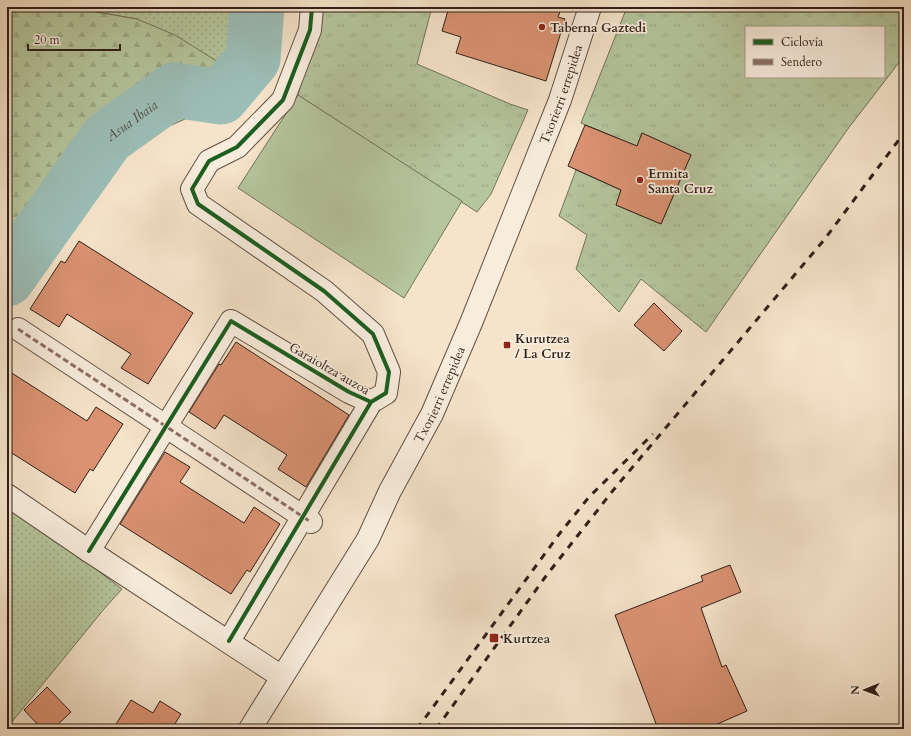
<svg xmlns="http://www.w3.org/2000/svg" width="911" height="736" font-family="Cardo,serif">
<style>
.grass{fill:url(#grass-dots);stroke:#72725a}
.forest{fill:url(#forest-firs);stroke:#72725a}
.park{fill:url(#park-tufts);stroke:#72725a;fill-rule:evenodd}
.pitch{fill:#b5c59c;stroke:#72725a}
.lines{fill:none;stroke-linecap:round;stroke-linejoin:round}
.river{stroke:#9cbeb7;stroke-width:55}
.building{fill:#da9273;stroke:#301f18}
.minor-casing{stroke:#615044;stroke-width:24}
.minor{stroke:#f8eddd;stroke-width:22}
.rail{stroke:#301f18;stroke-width:3;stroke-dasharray:7 7;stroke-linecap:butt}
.quiet{stroke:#8d6e63;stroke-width:3;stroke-dasharray:6 3;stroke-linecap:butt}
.cycleway-casing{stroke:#f8eddd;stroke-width:6}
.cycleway{stroke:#1b5e20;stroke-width:4}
.poi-dot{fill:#8f2418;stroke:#f8eddd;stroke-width:1.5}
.labels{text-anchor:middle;stroke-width:3.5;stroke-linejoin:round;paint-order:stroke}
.poi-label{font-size:13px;font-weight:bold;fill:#301f18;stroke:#f8eddd;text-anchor:start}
.street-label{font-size:13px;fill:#301f18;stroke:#f8eddd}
.water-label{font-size:14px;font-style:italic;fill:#504f48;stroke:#f8eddd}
</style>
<defs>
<pattern id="grass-dots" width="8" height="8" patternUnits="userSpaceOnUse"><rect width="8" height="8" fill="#b5c59c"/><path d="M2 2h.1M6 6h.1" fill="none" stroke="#9ca986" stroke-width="1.8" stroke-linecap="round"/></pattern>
<pattern id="forest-firs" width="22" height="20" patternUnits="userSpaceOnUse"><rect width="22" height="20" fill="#b5c59c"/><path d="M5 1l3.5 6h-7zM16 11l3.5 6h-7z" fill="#9ca986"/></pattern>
<pattern id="park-tufts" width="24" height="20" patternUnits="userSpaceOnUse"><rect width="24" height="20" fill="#b5c59c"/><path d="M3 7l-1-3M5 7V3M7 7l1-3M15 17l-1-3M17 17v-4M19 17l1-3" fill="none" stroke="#9ca986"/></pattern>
</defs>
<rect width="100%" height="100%" fill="#f5e3ca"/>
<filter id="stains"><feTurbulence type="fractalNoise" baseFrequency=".005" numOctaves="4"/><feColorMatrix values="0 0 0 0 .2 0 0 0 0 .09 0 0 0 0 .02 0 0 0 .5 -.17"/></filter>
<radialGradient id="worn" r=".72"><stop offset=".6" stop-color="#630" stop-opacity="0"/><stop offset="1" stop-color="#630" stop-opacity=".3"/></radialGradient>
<path class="grass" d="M 7,7 L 62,7 L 18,11 L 7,14 Z
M 67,7 L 258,7 L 254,38 L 232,81 L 215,60 L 137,19 Z
M 7,501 L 122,589 L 104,609 L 11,723 L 14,729 L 7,729 Z"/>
<path class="forest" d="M 67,7 L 137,19 L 175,35 L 215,60 L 232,81 L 194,115 L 167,127 L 119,138 L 67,182 L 7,284 L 7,14 L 18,11 Z"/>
<path class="park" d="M 322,7 L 432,7 L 417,64 L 510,104 L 528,110 L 491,194 L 477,212 L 298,95 Z
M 627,7 L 904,7 L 904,56 L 847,130 L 706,332 L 641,279 L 619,312 L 576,269 L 587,235 L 559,216 L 576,170 L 621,190 L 616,205 L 661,224 L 691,155 L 642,133 L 637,146 L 581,123 ZM 746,27 L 884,27 L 884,77 L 746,77 Z"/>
<path class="pitch" d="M 298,95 L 462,201 L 404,298 L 238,188 Z"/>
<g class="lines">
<path class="river" id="s1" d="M 7,279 L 107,138 L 174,90 L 221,97 L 253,59 L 257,7"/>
</g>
<path class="building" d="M 449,7 L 562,7 L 558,17 L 565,19 L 546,81 L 456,53 L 461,37 L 442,31 Z
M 585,125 L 637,146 L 642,133 L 691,155 L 661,224 L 616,205 L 621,190 L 568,166 Z
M 79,241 L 193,313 L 148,384 L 121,368 L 131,354 L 67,314 L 59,327 L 30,309 L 61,261 L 65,263 Z
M 654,303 L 682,331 L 664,351 L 634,325 Z
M 236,342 L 349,415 L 306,487 L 278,469 L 287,455 L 224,415 L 215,429 L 189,412 L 219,364 L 221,365 Z
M 7,370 L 87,421 L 96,407 L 123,424 L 93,471 L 90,469 L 75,493 L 7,450 Z
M 165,452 L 190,467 L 180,482 L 244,523 L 254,507 L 280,524 L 250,572 L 247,570 L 231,594 L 120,524 Z
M 730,565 L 741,592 L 701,608 L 722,667 L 726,665 L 747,711 L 706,729 L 658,729 L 615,615 L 703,581 L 701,576 Z
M 47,687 L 71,712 L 53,729 L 42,729 L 24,710 Z
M 131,700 L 153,713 L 160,701 L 181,714 L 173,727 L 177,729 L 113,729 Z"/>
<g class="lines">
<defs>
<g id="minor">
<path d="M 18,329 L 311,522"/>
<path d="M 7,495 L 89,551 L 282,677"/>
<path d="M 89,551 L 231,321 L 349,392 L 371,402"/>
<path d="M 229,641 L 371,402 L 386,393 L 389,372 L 373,334 L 324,291 L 198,204 L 192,189 L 209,161 L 237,147 L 283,100 L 310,30 L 312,7"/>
<path id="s2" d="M 250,729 L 368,539 L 390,491 L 432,414 L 471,323 L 560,100 L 590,7"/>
</g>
</defs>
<use href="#minor" class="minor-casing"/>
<use href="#minor" class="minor"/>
<path class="rail" d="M 417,729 L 560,533 L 589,497 L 653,434
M 436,729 L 546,576 L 615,488 L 824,240 L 904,133"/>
<path class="quiet" d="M 18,329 L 311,522"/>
<defs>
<path id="cycleway" d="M 89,551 L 231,321 L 349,392 L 371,402
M 229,641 L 371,402 L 386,393 L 389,372 L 373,334 L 324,291 L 198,204 L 192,189 L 209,161 L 237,147 L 283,100 L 310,30 L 312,7"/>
</defs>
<use href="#cycleway" class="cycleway-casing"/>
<use href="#cycleway" class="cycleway"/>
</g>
<g class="poi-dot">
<circle cx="542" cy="27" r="4"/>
<circle cx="640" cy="180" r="4"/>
<rect x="503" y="341" width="8" height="8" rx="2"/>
<rect x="489" y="633" width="10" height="10" rx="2"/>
</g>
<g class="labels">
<g class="poi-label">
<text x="550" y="32">Taberna Gaztedi</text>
<text x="648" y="178">Ermita<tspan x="648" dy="15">Santa Cruz</tspan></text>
<text x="515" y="343">Kurutzea<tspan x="515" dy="15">/ La Cruz</tspan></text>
<text x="503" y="643">Kurtzea</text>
</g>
<g class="street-label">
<text dy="5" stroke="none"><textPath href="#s2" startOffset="709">Txorierri errepidea</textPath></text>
<text transform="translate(330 368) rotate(30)" y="5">Garaioltza auzoa</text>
<text dy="5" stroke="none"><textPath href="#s2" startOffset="385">Txorierri errepidea</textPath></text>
</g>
<g class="water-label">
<text dy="5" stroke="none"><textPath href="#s1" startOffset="203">Asua Ibaia</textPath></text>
</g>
</g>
<rect width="911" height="736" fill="none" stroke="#f5e3ca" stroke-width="24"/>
<rect x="8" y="8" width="895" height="720" fill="none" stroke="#301f18" stroke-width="2"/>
<rect x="12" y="12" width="887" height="712" fill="none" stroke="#301f18"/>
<rect x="745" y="26" width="140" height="52" fill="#f8eddd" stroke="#a89b8e"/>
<rect x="753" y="39" width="20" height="6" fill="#1b5e20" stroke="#a89b8e"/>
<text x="781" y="46" font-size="12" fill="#301f18">Ciclovía</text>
<rect x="753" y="59" width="20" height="6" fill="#8d6e63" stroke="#a89b8e"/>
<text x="781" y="66" font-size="12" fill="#301f18">Sendero</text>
<g transform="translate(865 690) rotate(269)" stroke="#f8eddd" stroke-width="3" paint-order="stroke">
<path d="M0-3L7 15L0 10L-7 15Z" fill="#301f18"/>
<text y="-6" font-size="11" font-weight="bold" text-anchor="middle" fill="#301f18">N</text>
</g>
<path d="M28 44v6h92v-6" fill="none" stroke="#301f18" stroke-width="2"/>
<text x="34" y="44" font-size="12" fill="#301f18" stroke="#f8eddd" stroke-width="3" paint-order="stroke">20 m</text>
<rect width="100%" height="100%" filter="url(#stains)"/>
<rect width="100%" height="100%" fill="url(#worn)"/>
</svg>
